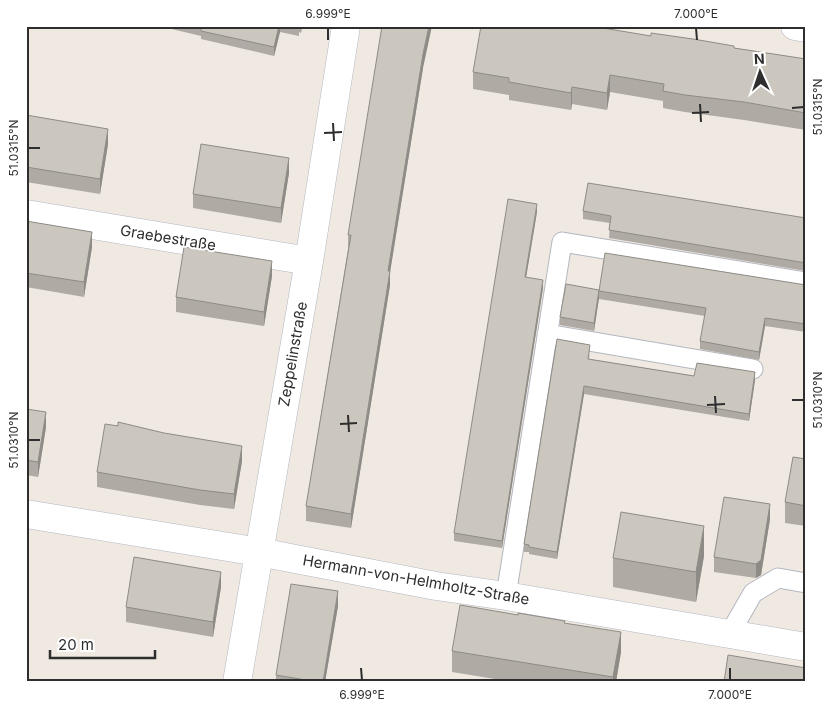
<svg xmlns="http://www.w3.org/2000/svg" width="832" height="708" font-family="Inter,sans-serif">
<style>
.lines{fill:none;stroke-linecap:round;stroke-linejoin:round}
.service-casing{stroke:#b4b7c1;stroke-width:21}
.minor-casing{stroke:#b4b7c1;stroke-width:29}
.secondary-casing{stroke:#b4b7c1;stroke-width:29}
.service{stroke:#fff;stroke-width:19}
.minor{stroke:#fff;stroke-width:28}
.secondary{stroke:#fff;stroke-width:28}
.wall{fill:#afaba4}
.shaded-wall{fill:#8e8b86}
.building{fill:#cbc7bf;stroke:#8e8b86}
.ticks{fill:none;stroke:#2e2e2e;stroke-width:2}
.labels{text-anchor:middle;stroke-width:4;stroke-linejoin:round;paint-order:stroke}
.street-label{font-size:15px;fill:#2e2e2e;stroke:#fff}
.neatline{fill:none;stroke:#2e2e2e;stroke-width:2}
.ticks-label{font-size:12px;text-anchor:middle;fill:#2e2e2e}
</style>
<rect width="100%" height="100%" fill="#efe9e1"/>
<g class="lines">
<defs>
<path id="service" d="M 547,334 L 753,369
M 506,596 L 562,242 L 806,282
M 730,633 L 753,593 L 778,578 L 806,583"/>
<path id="minor" d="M 26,214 L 309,261
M 26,514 L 259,552 L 436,586 L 506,596 L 806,647
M 237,682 L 309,261 L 346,26"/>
<path id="secondary" d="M 795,26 L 806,28"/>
</defs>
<use href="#service" class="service-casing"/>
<use href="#minor" class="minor-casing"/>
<use href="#secondary" class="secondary-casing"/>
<use href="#service" class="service"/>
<use href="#minor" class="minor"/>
<use href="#secondary" class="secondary"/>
</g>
<path class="wall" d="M 159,26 L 303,26 L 301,33 L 299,32 L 299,36 L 280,32 L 274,56 L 201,39 L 201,36 Z
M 651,36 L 806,59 L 806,130 L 744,120 L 685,112 L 663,108 L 663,101 L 610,92 L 607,110 L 572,104 L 571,110 L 509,100 L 509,95 L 473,89 L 473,72 Z
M 423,68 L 390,271 L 390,285 L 351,528 L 306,521 L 306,506 L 348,249 L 348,235 Z
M 26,115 L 108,144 L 100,194 L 26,182 Z
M 289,173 L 281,223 L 193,208 L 193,194 Z
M 583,211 L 806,218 L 806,271 L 609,238 L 610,223 L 583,219 Z
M 537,212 L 526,277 L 543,288 L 502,548 L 454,541 L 454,533 Z
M 26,221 L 92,247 L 84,297 L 26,287 Z
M 272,276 L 264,326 L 176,312 L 176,297 Z
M 804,285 L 806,285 L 806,332 L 765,326 L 759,360 L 700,349 L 700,341 L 705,316 L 599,299 L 599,298 L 594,331 L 560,325 L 560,317 L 599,290 Z
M 590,353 L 589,359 L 694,376 L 755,380 L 749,421 L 584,394 L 557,559 L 529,554 L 529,552 L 524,552 L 524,544 Z
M 26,409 L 46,427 L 38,477 L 26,475 Z
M 806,459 L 806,526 L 785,523 L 785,502 Z
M 242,461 L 234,509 L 200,505 L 97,487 L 97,472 Z
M 770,519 L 761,575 L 756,578 L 714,572 L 714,557 Z
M 704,556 L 696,602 L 613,587 L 613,558 Z
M 221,587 L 213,637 L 126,622 L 126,607 Z
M 338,606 L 325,682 L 276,682 L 276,675 Z
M 452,651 L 621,652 L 616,682 L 513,682 L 452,672 Z"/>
<path class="shaded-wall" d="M 279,26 L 280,26 L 280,32 L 274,56 L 274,47 Z
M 429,26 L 432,26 L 423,68 L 388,285 L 388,271 L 423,54 Z
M 610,75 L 610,92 L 607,110 L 607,93 Z
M 572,87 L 572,104 L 571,110 L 571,93 Z
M 108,129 L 108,144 L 100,194 L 100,179 Z
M 289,158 L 289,173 L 281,223 L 281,208 Z
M 537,204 L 537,212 L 525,284 L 525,277 Z
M 92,232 L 92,247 L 84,297 L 84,282 Z
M 272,261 L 272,276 L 264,326 L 264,312 Z
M 390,271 L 390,285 L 351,528 L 351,514 Z
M 543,280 L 543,288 L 502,548 L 502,541 Z
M 599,290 L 599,298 L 594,331 L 594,323 Z
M 765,318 L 765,326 L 759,360 L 759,352 Z
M 755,372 L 755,380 L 749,421 L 749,414 Z
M 584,386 L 584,394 L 557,559 L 557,552 Z
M 46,412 L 46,427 L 38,477 L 38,462 Z
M 242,446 L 242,461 L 234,509 L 234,494 Z
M 770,504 L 770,519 L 761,575 L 756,578 L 756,564 Z
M 704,526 L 704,556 L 696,602 L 696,572 Z
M 221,572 L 221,587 L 213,637 L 213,622 Z
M 338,591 L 338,606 L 325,682 L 323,682 Z
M 621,632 L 621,652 L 616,682 L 613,682 L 613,677 Z"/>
<path class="building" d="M 195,26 L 279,26 L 274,47 L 201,31 L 201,28 Z
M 382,26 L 429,26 L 423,54 L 388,271 L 390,271 L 351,514 L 306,506 L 351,235 L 348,235 Z
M 481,26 L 591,26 L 651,36 L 651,33 L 693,39 L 734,46 L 734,48 L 806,59 L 806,113 L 744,102 L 685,95 L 663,91 L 664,84 L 610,75 L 607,93 L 572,87 L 571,93 L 509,82 L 509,78 L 473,72 Z
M 26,115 L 108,129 L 100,179 L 26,167 Z
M 201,144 L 289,158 L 281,208 L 193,194 Z
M 588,183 L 806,218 L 806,263 L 609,230 L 611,216 L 583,211 Z
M 508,199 L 537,204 L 525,277 L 543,280 L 502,541 L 454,533 Z
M 26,221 L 92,232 L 84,282 L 26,273 Z
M 184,247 L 272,261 L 264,312 L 176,297 Z
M 605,253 L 806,285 L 806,324 L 765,318 L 759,352 L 700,341 L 706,308 L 599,291 Z
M 566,284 L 599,290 L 594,323 L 560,317 Z
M 557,339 L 590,345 L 588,359 L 694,376 L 697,363 L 755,372 L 749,414 L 584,386 L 557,552 L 529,547 L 529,545 L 524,544 Z
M 26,409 L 46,412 L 38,462 L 26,460 Z
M 118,422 L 164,433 L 242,446 L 234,494 L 200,490 L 97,472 L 105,424 L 118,426 Z
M 793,457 L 806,459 L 806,506 L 785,502 Z
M 724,497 L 770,504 L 761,560 L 756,564 L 714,557 Z
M 621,512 L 704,526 L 696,572 L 613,558 Z
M 134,557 L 221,572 L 213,622 L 126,607 Z
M 291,584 L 338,591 L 323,682 L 318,682 L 276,675 Z
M 460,605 L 518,615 L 518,613 L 565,621 L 564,623 L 621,632 L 613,677 L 452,651 Z
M 728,655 L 806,668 L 806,682 L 724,682 Z"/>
<path class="ticks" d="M 328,28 L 328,40M 696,28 L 697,40M 700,104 L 701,122M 792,108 L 804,107M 692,113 L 709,112M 333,123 L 334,141M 324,133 L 342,132M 28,148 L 40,148M 715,396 L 716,413M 792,400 L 804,400M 707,405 L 725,404M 348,415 L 349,432M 340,424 L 357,423M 28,440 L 40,440M 361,668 L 362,680M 730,668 L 730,680"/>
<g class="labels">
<g class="street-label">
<text transform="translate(168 238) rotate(9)" y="5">Graebestraße</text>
<text transform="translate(293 354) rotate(-80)" y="5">Zeppelinstraße</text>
<text transform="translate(416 580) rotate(10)" y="5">Hermann-von-Helmholtz-Straße</text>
</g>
</g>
<rect width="832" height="708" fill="none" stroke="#ffffff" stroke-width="55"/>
<g transform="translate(760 72) rotate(357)" stroke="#ffffff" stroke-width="4" paint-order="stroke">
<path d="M0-4L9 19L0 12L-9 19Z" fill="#2e2e2e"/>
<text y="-8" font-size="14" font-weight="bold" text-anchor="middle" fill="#2e2e2e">N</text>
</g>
<path d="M50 650v8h105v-8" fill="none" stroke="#2e2e2e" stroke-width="2.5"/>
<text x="58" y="650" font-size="15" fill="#2e2e2e" stroke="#ffffff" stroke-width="4" paint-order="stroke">20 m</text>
<rect x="28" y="28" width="776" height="652" class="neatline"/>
<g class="ticks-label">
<text x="328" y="18">6.999°E</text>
<text x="696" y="18">7.000°E</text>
<text transform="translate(818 107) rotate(-90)" y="4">51.0315°N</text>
<text transform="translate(14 148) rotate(-90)" y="4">51.0315°N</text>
<text transform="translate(818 400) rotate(-90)" y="4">51.0310°N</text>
<text transform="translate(14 440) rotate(-90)" y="4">51.0310°N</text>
<text x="362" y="699">6.999°E</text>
<text x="730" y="699">7.000°E</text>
</g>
</svg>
